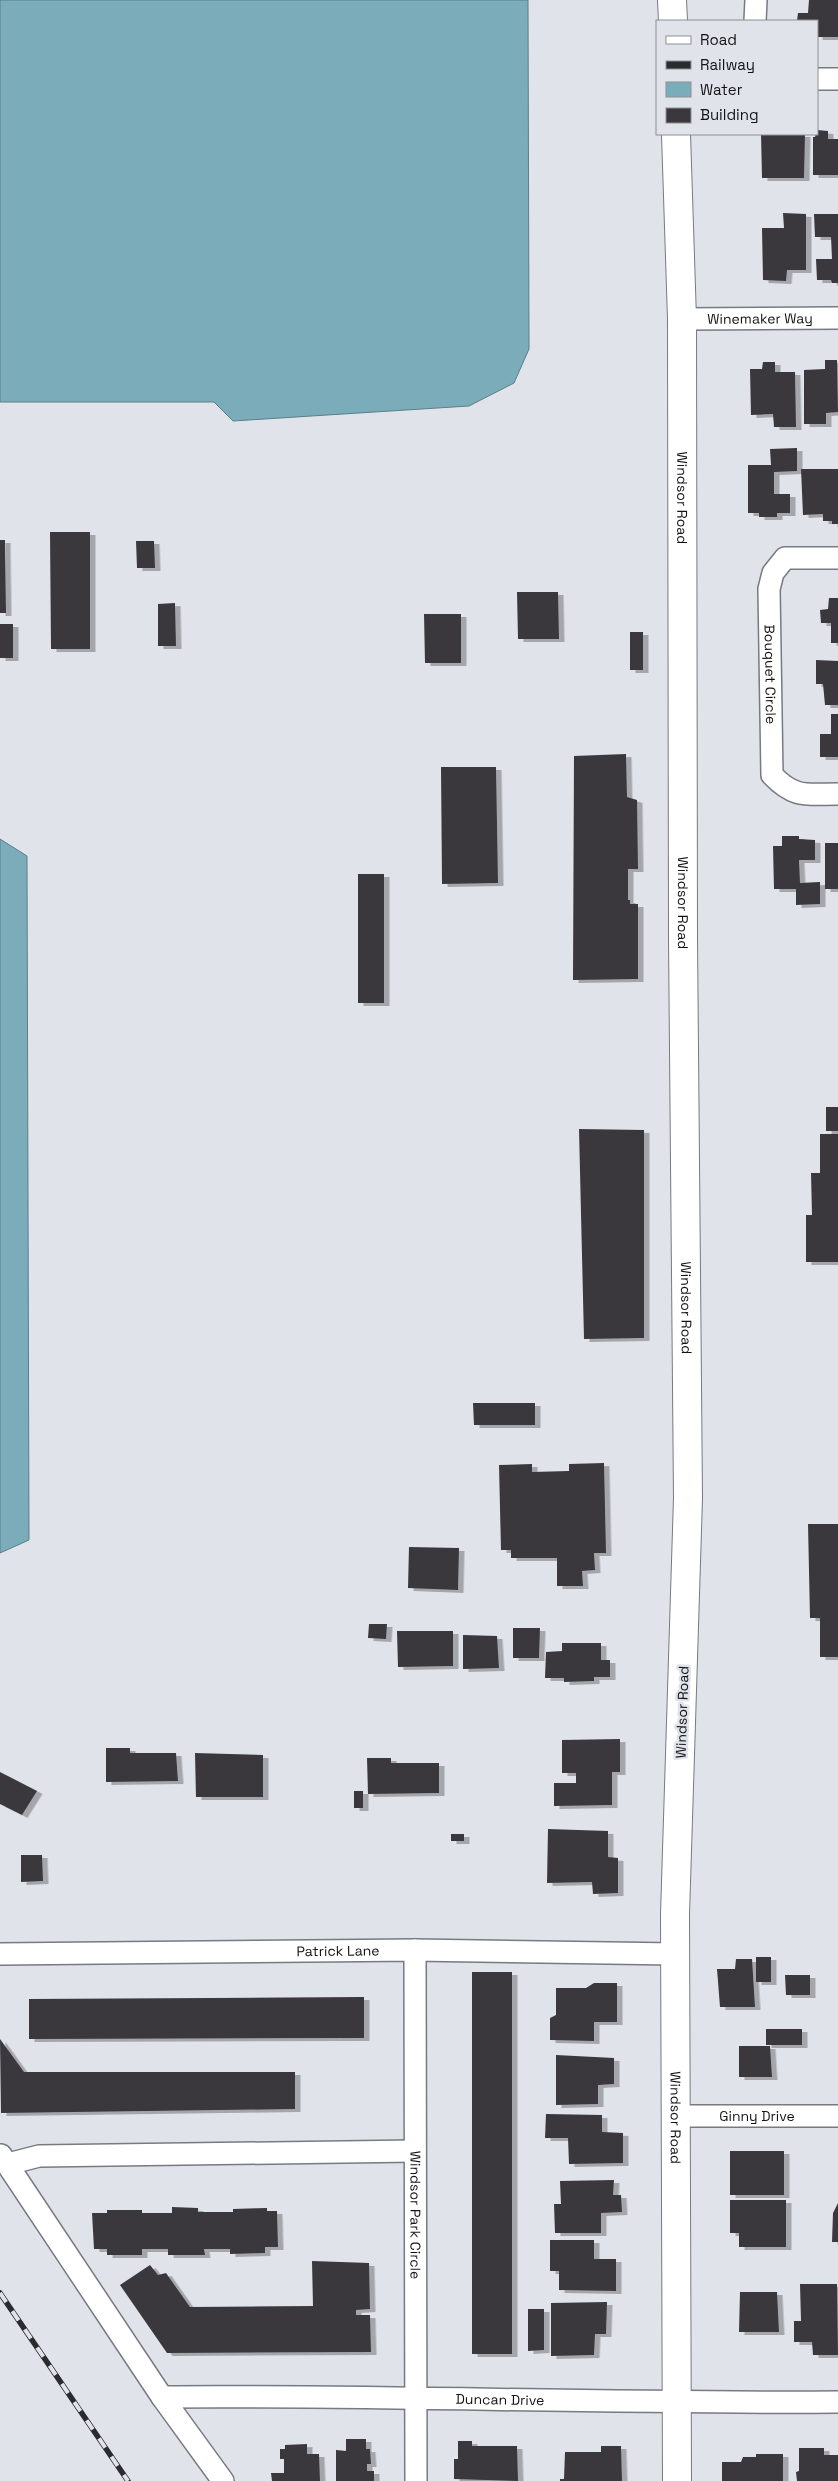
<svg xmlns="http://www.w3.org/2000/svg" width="838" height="2481" font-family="'Space Grotesk',sans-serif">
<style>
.water{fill:#7bacb9;stroke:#5c7e88}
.building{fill:#3b383d;filter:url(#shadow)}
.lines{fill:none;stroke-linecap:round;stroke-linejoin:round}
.street-casing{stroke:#777a81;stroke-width:24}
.secondary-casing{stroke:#777a81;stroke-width:30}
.street{stroke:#fff;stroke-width:21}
.secondary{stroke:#fff;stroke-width:28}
.rail-casing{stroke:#2a2b2e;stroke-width:5.5}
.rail{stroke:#e0e3ea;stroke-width:4;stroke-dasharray:11;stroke-linecap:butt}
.labels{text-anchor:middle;stroke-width:5;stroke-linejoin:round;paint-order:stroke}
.street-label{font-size:14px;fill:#131316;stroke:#e0e3ea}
</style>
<defs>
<filter id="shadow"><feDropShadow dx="5.5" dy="3" stdDeviation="0" flood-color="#0004"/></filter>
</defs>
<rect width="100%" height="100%" fill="#e0e3ea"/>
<path class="water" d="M 0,0 L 528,0 L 529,349 L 514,383 L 469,406 L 233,421 L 214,402 L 0,402 Z
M 0,839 L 27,856 L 29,1540 L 0,1553 Z"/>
<path class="building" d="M 809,0 L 838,0 L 838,37 L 817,37 L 817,21 L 797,21 L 798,13 L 808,13 Z
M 817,130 L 828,131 L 828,139 L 838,139 L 838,175 L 813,175 L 813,137 L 815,137 Z
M 761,134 L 805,134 L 804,178 L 762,178 Z
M 783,213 L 806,214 L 806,270 L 787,270 L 786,281 L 763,280 L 762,228 L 784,228 Z
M 814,214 L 838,214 L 838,283 L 832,283 L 831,280 L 817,280 L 816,259 L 832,259 L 831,237 L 815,237 Z
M 825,360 L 837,360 L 838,412 L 826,413 L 826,424 L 804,424 L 804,370 L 825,369 Z
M 763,362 L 775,362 L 775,372 L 795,372 L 796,427 L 774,427 L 773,414 L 751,415 L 750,369 L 762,369 Z
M 797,448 L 797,471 L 774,472 L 774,494 L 790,494 L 790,513 L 777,513 L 777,517 L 759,517 L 759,513 L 748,513 L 748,465 L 771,465 L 770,449 Z
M 801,469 L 838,469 L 838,524 L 832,524 L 832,521 L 823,521 L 823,514 L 803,515 Z
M 50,532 L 90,532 L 90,649 L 51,649 Z
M 0,540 L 5,540 L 6,613 L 0,613 Z
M 136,541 L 154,541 L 155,568 L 137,568 Z
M 517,592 L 558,592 L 559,639 L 518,639 Z
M 829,598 L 838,598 L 838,643 L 831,643 L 831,623 L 821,623 L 820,610 L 828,609 Z
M 175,603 L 176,646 L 158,646 L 158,604 Z
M 424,614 L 461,614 L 461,663 L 425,663 Z
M 0,624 L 13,624 L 13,658 L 0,658 Z
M 630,632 L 643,632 L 643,670 L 630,670 Z
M 816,660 L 838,661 L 838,705 L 825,705 L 823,684 L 816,684 Z
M 831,714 L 838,714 L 838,757 L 820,757 L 820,734 L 831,734 Z
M 626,754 L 627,797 L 637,800 L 638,869 L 628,869 L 628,900 L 630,900 L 630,904 L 638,904 L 638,979 L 573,980 L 574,756 Z
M 441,767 L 496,767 L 498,883 L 442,884 Z
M 782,836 L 799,836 L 799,839 L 815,840 L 815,860 L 799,860 L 800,883 L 820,882 L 820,904 L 796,905 L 796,889 L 774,889 L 773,846 L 782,846 Z
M 825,843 L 838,843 L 838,889 L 825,889 Z
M 358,874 L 384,874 L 384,1003 L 358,1003 Z
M 826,1107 L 838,1107 L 838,1131 L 826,1131 Z
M 579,1129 L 644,1130 L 644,1338 L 584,1339 Z
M 820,1134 L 838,1134 L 838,1262 L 806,1262 L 806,1215 L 812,1215 L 811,1173 L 820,1173 Z
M 473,1403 L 535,1403 L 535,1425 L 474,1425 Z
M 604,1463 L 606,1553 L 594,1553 L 595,1570 L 582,1571 L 583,1586 L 557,1586 L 557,1558 L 511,1558 L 511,1550 L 501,1550 L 499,1465 L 532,1464 L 532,1472 L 569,1471 L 569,1464 Z
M 808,1524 L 838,1524 L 838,1657 L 820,1657 L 820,1618 L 810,1618 Z
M 409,1547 L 459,1548 L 458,1590 L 408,1588 Z
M 369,1624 L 387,1624 L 386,1639 L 368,1638 Z
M 513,1628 L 540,1628 L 539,1658 L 513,1658 Z
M 397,1631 L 453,1631 L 453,1666 L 398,1667 Z
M 463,1635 L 497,1636 L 499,1668 L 463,1669 Z
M 562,1643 L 601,1643 L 601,1660 L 610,1660 L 610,1677 L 594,1677 L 594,1681 L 564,1682 L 564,1678 L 545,1678 L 546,1652 L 562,1651 Z
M 620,1739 L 620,1772 L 612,1772 L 612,1805 L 554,1806 L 554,1783 L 576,1783 L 576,1773 L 562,1773 L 562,1740 Z
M 106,1748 L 130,1748 L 130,1753 L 176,1753 L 178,1781 L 106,1782 Z
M 195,1753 L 263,1755 L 263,1797 L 196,1797 Z
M 367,1758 L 391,1758 L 391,1763 L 439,1763 L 439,1793 L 368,1794 Z
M 0,1772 L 37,1791 L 22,1815 L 0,1804 Z
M 354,1791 L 363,1791 L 363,1808 L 354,1808 Z
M 548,1829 L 608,1831 L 608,1857 L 618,1858 L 618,1893 L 593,1894 L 592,1882 L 547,1883 Z
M 451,1834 L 464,1834 L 464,1841 L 451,1841 Z
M 21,1855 L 42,1855 L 43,1881 L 21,1882 Z
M 756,1957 L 771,1957 L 771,1982 L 756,1982 Z
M 736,1959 L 752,1959 L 755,2007 L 720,2007 L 717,1969 L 735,1969 Z
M 472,1972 L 512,1972 L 512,2354 L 472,2354 Z
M 785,1975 L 810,1975 L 810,1995 L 786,1995 Z
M 594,1983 L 617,1983 L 617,2022 L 594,2022 L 594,2041 L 550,2040 L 550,2018 L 556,2015 L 556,1988 L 586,1988 Z
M 364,1997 L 364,2038 L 29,2039 L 29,1999 Z
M 766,2029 L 802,2029 L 802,2045 L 766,2045 Z
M 0,2039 L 24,2072 L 295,2072 L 295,2109 L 1,2113 Z
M 739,2046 L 770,2046 L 772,2077 L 739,2077 Z
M 556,2055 L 614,2058 L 614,2084 L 598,2085 L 598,2104 L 556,2105 Z
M 546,2114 L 602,2115 L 602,2132 L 623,2133 L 623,2163 L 569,2164 L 568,2138 L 545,2138 Z
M 730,2151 L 784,2151 L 784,2195 L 730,2195 Z
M 614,2180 L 613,2195 L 621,2195 L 622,2212 L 601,2213 L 601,2233 L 555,2233 L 554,2204 L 561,2204 L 560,2181 Z
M 730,2200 L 786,2200 L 786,2247 L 739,2247 L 739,2233 L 730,2233 Z
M 838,2203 L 838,2242 L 832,2242 L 833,2213 Z
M 172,2207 L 198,2208 L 198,2212 L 233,2212 L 233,2209 L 267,2208 L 267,2211 L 277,2211 L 278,2247 L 265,2247 L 265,2253 L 230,2254 L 230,2249 L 204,2249 L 205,2255 L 168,2255 L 168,2249 L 142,2249 L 142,2255 L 107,2255 L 107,2249 L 94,2249 L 92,2213 L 107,2213 L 107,2210 L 142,2210 L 142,2213 L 172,2213 Z
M 550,2240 L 594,2240 L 594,2259 L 616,2259 L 616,2291 L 559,2290 L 559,2271 L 550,2271 Z
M 312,2261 L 369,2263 L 370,2309 L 356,2310 L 356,2315 L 370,2315 L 371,2352 L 167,2353 L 120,2285 L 150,2265 L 158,2275 L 166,2273 L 190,2307 L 313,2306 Z
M 800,2284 L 837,2284 L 838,2355 L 813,2355 L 812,2342 L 794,2342 L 794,2321 L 801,2321 Z
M 740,2292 L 777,2292 L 779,2332 L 739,2332 Z
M 607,2302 L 606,2334 L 595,2334 L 594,2355 L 551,2356 L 551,2303 Z
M 528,2309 L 544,2309 L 544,2350 L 528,2351 Z
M 346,2439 L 366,2439 L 366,2449 L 370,2449 L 371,2464 L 367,2464 L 367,2471 L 374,2471 L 374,2481 L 336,2481 L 336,2450 L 346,2451 Z
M 458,2441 L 472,2441 L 472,2446 L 517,2446 L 518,2481 L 454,2479 L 454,2459 L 458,2459 Z
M 307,2444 L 307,2454 L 319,2454 L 320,2481 L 272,2481 L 271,2473 L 284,2473 L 284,2459 L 280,2459 L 280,2449 L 285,2449 L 285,2445 Z
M 601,2446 L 621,2446 L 622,2481 L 560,2481 L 560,2479 L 564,2479 L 565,2452 L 601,2452 Z
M 799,2448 L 824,2448 L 824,2455 L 838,2455 L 838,2481 L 797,2481 L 796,2472 L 799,2471 Z
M 756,2454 L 783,2454 L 783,2481 L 722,2481 L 722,2462 L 741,2462 L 743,2457 L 756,2457 Z"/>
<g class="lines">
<defs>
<g id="street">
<path d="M 755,21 L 756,0"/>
<path d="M 817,79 L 838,79"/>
<path id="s1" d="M 682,319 L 838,318"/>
<path id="s2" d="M 838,558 L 785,558 L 773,573 L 769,589 L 772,775 C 795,799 807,794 838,794"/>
<path id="s3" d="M 415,1950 L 416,2481"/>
<path id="s4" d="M 0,1954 L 415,1950 L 675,1954"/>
<path id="s5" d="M 677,2116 L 838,2116"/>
<path d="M 1,2155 L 162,2397 L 223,2481"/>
<path d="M 8,2164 L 39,2156 L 415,2151"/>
<path id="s6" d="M 162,2397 C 387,2395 613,2404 838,2402"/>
</g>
<g id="secondary">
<path d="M 672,0 L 673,21"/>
<path id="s7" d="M 676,134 L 682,319 L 683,938 L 688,1498 L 675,1915 L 677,2481"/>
</g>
</defs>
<use href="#street" class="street-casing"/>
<use href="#secondary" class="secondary-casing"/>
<use href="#street" class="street"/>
<use href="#secondary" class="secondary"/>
<defs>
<path id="rail" d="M 0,2293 L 128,2481"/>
</defs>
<use href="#rail" class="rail-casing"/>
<use href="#rail" class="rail"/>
</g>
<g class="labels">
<g class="street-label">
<text dy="5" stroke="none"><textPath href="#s1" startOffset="78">Winemaker Way</textPath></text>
<text dy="5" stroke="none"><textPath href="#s7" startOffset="364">Windsor Road</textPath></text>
<text dy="5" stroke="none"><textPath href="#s2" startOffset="174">Bouquet Circle</textPath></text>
<text dy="5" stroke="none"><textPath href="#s7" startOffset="769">Windsor Road</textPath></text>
<text dy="5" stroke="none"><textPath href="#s7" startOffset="1174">Windsor Road</textPath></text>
<text transform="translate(682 1712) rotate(-88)" y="5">Windsor Road</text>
<text dy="5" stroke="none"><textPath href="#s4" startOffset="338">Patrick Lane</textPath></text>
<text dy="5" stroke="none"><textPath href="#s5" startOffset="80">Ginny Drive</textPath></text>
<text dy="5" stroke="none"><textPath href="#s7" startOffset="1984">Windsor Road</textPath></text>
<text dy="5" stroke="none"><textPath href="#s3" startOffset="265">Windsor Park Circle</textPath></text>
<text dy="5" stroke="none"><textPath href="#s6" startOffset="338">Duncan Drive</textPath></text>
</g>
</g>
<rect x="656" y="20" width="162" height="115" fill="#e0e3ea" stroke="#8e9095"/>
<rect x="666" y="36" width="25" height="8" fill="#ffffff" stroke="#8e9095"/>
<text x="700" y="45" font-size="15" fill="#131316">Road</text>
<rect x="666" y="61" width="25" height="8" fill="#2a2b2e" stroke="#8e9095"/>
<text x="700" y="70" font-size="15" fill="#131316">Railway</text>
<rect x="666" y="82" width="25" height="15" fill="#7bacb9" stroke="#8e9095"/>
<text x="700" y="95" font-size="15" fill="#131316">Water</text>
<rect x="666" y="108" width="25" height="15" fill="#3b383d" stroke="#8e9095"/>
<text x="700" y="120" font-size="15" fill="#131316">Building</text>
</svg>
